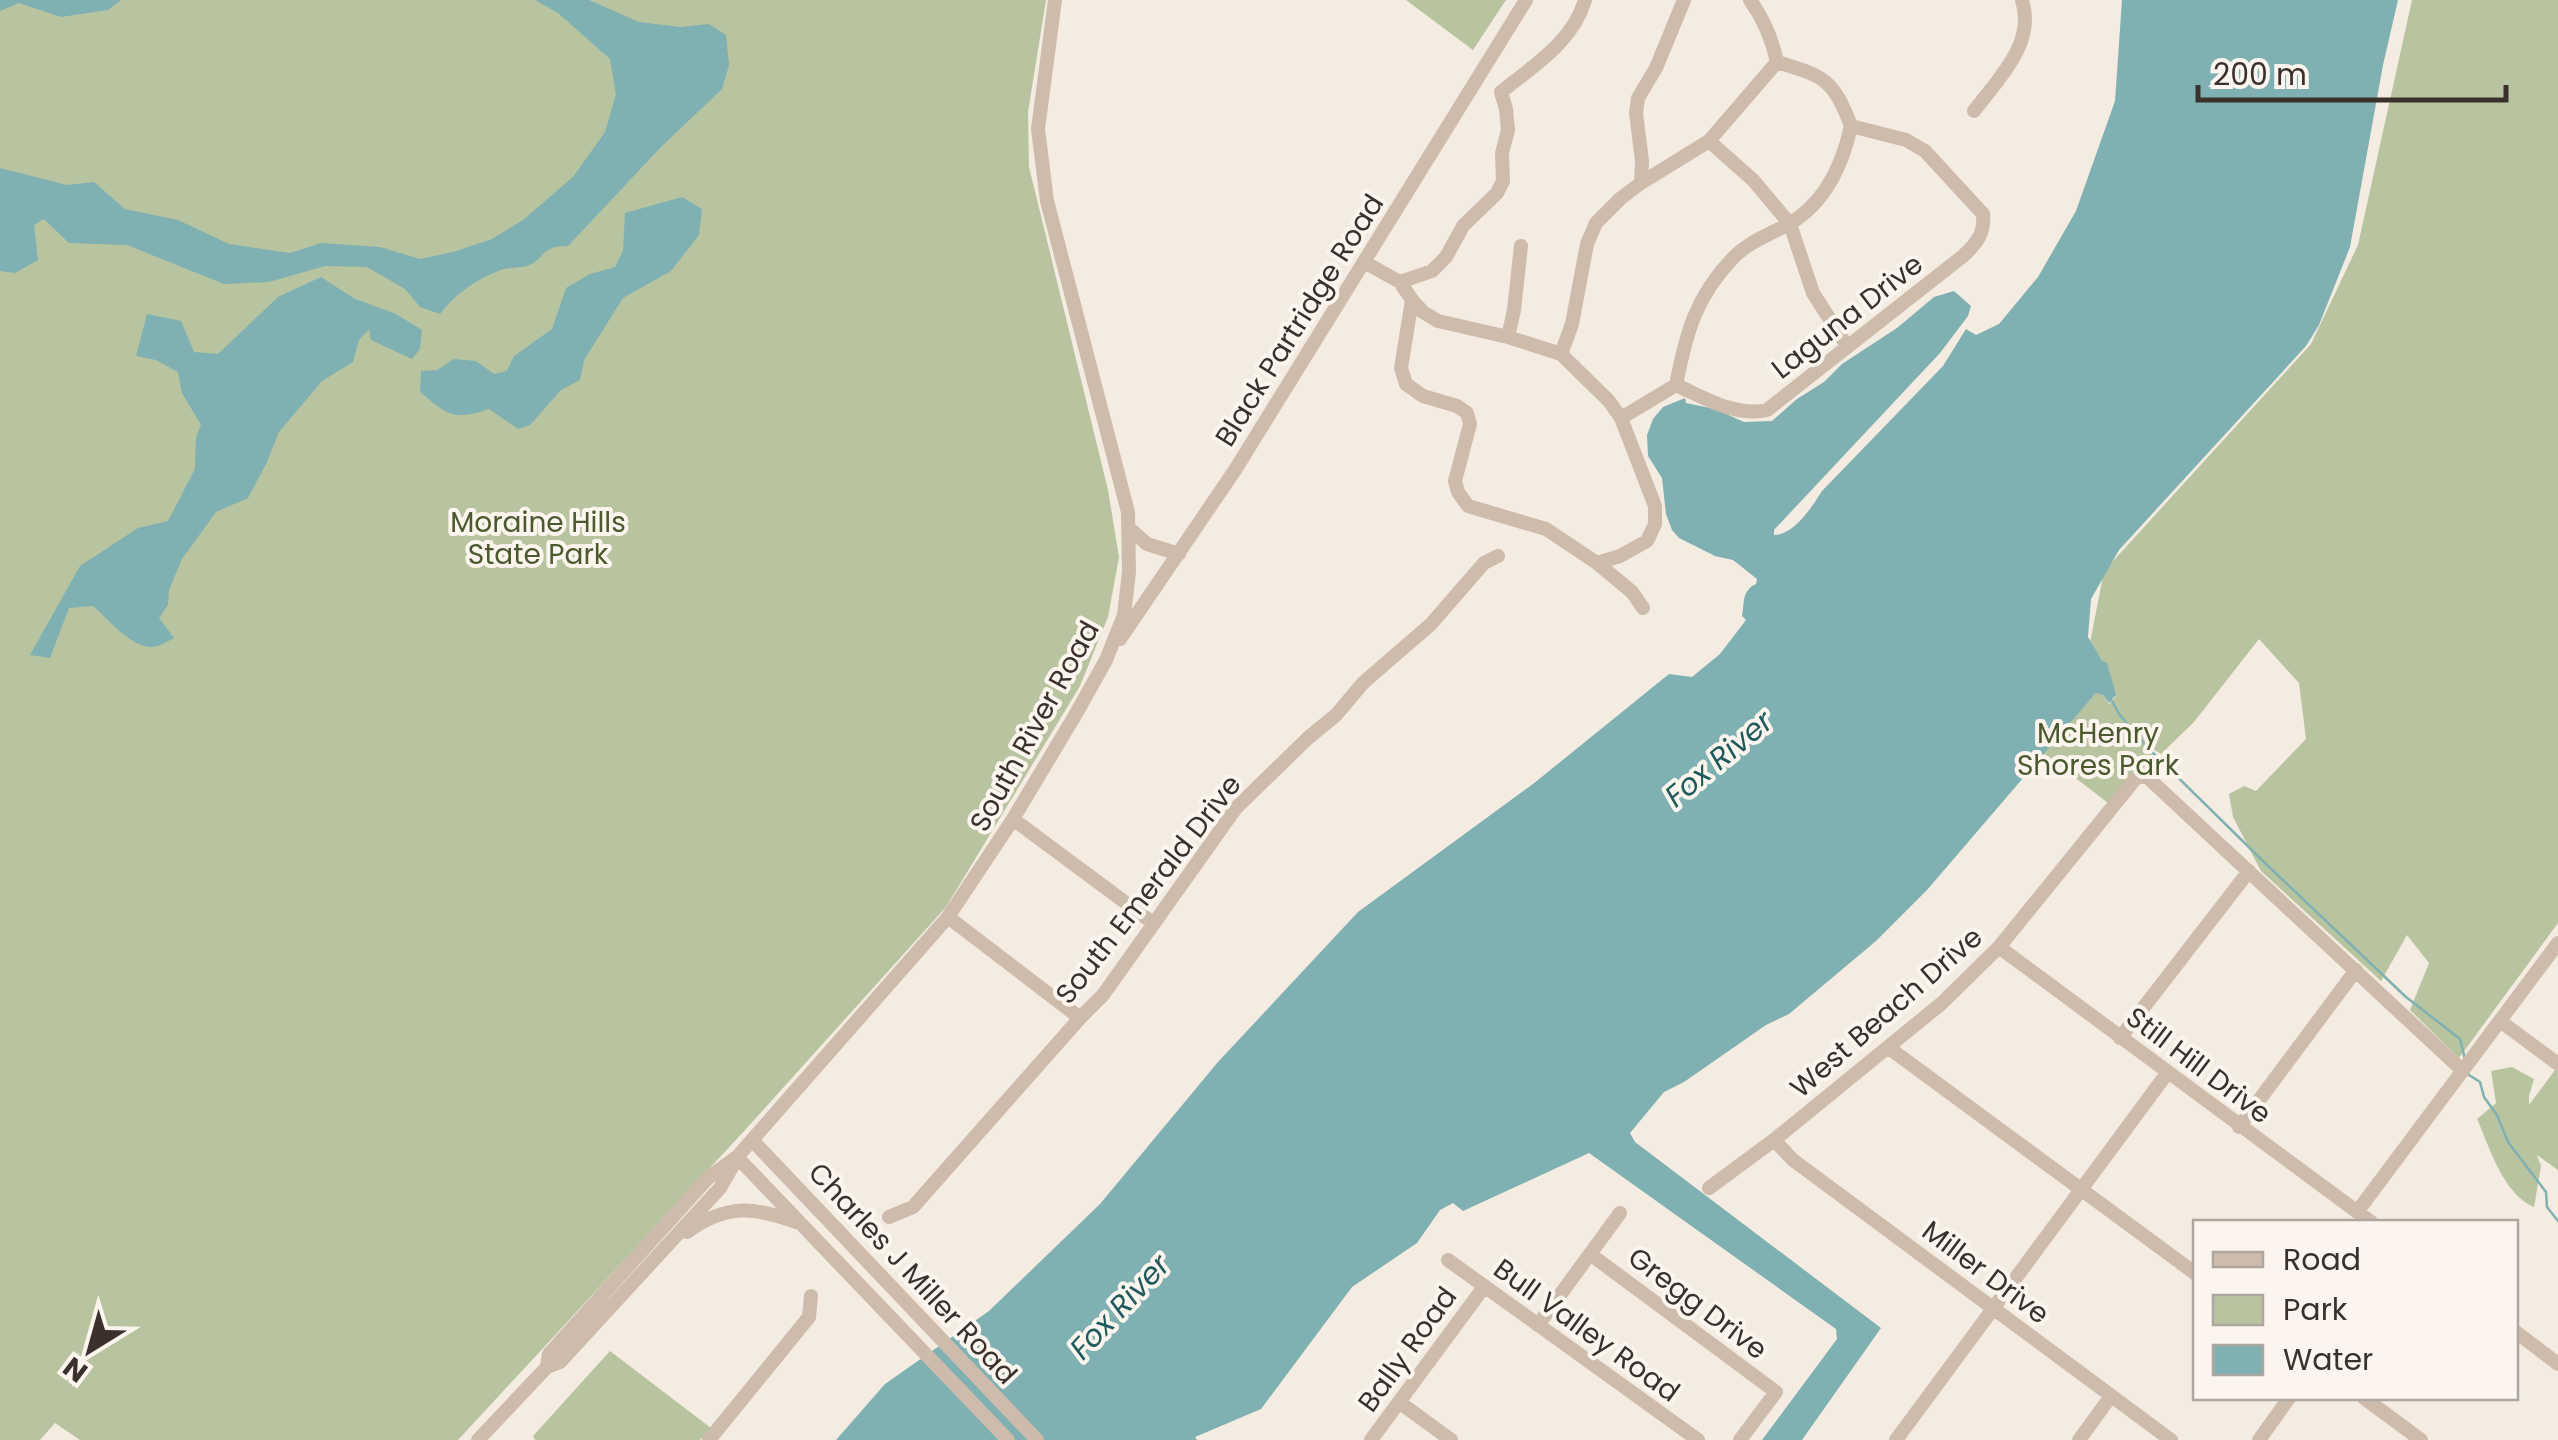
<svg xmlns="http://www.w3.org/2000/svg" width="2558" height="1440" font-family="Poppins,sans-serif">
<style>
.green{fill:#b8c4a0}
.water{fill:#7fb0b2}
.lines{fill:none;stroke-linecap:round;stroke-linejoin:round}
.stream{stroke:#7fb0b2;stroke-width:2.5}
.minor{stroke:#cdbbac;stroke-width:14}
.labels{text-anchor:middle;stroke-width:8;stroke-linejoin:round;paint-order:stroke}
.street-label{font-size:28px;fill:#3b302b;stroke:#fbf5ee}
.park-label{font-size:28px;fill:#4a5a2e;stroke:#fbf5ee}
.water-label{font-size:30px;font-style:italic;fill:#1f5a5e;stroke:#fbf5ee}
</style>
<rect width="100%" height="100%" fill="#f4ebe1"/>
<path class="green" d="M 0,0 L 1046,0 L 1028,112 L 1029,167 L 1108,490 L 1119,557 L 1108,617 L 1080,686 L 946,907 L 746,1129 L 458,1440 L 80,1440 L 55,1423 L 40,1440 L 0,1440 Z
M 1406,0 L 1506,0 L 1473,50 Z
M 2412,0 L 2558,0 L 2558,923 L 2459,1058 L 2410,1010 L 2429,963 L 2407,935 L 2381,981 L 2261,871 L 2233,817 L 2229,794 L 2244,786 L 2256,791 L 2306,739 L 2299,683 L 2259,639 L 2194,722 L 2161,754 L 2143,743 L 2154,756 L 2112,806 L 2043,753 L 2097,692 L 2103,695 L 2109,704 L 2116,696 L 2102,661 L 2090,643 L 2104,571 L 2311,344 L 2358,245 Z
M 2558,1066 L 2558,1170 L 2537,1155 L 2541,1166 L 2534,1207 C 2503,1194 2490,1148 2477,1119 L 2496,1103 L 2491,1071 L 2512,1067 L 2534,1079 L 2529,1096 L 2529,1105 Z
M 610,1351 L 711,1428 L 700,1440 L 535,1440 L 533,1436 Z"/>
<path class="water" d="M 0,0 L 121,0 L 108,10 L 61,17 L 19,3 L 0,11 Z
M 535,0 L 589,0 L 639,22 L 680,27 L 709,24 L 726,35 L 729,65 L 722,89 L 661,147 L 568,246 C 539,246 547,258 527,266 C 520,268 511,267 504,269 C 479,277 455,294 440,314 L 420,307 L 405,289 L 367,267 L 325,266 L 269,282 L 224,284 L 127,245 L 69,243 L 44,219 L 34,225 L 38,260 L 15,273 L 0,271 L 0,168 L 67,185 L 94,182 L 125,209 L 178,220 L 229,244 L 290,253 L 321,243 L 380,247 L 420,259 L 453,252 L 492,239 L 523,220 L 573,177 L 605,132 L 616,94 L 610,59 L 558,13 Z
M 2122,0 L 2398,0 L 2383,65 L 2350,247 L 2319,325 L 2306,346 L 2119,550 L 2091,599 L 2088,637 L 2102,661 L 2107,663 L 2116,695 L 2109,703 L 2103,695 L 2096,693 L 1927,890 L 1876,941 L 1789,1014 L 1766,1025 L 1684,1082 L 1664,1092 L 1630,1133 L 1635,1142 L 1881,1328 L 1802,1440 L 1762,1440 L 1837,1339 L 1836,1329 L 1589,1153 L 1463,1211 L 1453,1203 L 1440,1210 L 1417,1243 L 1352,1287 L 1261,1409 L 1195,1437 L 1197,1440 L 836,1440 L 885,1384 L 989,1311 L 1100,1204 L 1218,1062 L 1358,912 L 1533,784 L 1669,674 L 1692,677 L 1720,654 L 1746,620 L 1742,616 C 1745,603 1741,591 1756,584 L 1757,579 L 1733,560 L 1715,556 L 1679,538 L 1672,530 L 1666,514 L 1662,478 L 1648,456 L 1647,435 L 1653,419 L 1663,407 L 1685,398 L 1686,403 L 1715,409 L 1744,422 L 1772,421 L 1797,399 L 1824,382 L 1842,364 L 1897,328 L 1934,297 L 1954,291 L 1971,306 L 1968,316 L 1940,353 L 1774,530 L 1774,535 C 1794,535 1812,507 1822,491 L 1943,366 L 1966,329 L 1976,335 L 1999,324 L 2038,277 L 2076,211 L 2115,101 Z
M 682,197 L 702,209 L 699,235 L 671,271 L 623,298 L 584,360 L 580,380 L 561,390 L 530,425 L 518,429 L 489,409 C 452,421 448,415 420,392 L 421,371 L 437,370 L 454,359 L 476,361 L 494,374 L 507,371 L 514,356 L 552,329 L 566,288 L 590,274 L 615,267 L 623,251 L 625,213 Z
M 321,277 L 355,299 L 396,314 L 422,330 L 420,349 L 412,359 L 371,340 L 369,329 L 359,340 L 353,362 L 322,381 L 279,432 L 267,462 L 248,498 L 216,512 L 182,559 L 169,590 L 168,605 L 159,618 L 174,638 C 166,642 158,648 149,647 C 129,645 108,619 93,606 L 69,608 L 50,658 L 30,655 L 80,566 L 138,528 L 168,521 L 195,469 L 196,437 L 201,425 L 182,393 L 178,372 L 156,360 L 136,356 L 147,314 L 181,321 L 194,352 L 218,354 L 278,297 Z"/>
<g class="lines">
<path class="stream" d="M 2112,701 L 2119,714 L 2145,745 L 2266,864 L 2406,997 L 2460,1039 L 2465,1059
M 2468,1071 L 2469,1075 L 2480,1082 L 2484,1097 L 2497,1115 L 2508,1142 L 2546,1192 L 2547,1207 L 2558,1221"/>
<path class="minor" d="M 1750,0 C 1764,19 1772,39 1777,62
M 1777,62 C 1823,76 1833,78 1851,126
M 1974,111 C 1999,78 2036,43 2022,0
M 1709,141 L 1753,180 L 1790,224 L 1813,293 L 1847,346
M 1641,183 L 1642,161 L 1636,113 L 1638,98 L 1656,68 L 1684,0
M 1364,262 L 1400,282 L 1412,300 L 1423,312 L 1438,321 L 1508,337 L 1561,354 L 1609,401 L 1621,418
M 1400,282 L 1432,271 L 1446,257 L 1463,226 L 1497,193 L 1503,181 L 1502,153 L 1508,130 L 1506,109 L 1501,92 C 1533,66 1573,42 1585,0
M 1412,300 L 1401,368 L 1406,384 L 1423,396 L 1457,406 L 1467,413 L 1470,424 L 1455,481 L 1458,492 L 1468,506 L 1546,529 L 1597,563 L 1632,592 L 1643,608
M 1508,337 L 1514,310 L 1521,246
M 1561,354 L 1572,324 L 1587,244 L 1596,223 L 1621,198 L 1641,183 L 1709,141 L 1777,62
M 1676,385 C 1686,334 1695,298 1732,259 C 1747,243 1766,236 1785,226 C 1824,206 1842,167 1851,126
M 1129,528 L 1147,544 L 1179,554
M 1597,563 L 1620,556 L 1647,541 L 1655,524 L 1655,506 L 1621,418 L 1676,385 C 1705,398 1735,417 1767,410 L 1963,256 C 1977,243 1985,233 1983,214 L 1925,151 L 1906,140 L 1851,126
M 1120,639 L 1235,470 L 1526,0
M 1013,819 L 1153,923
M 948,917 L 1080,1018
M 1999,947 L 2371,1222
M 2500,1021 L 2558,1064
M 2120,1038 L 2249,871
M 1889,1048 L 2196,1274
M 2239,1127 L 2356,970
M 752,1140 L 1037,1440
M 1774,1140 L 1793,1160 L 2171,1440
M 737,1157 L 1008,1440
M 1709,1188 L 1774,1140 L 1942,1003 L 1999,947 L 2136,778 L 2145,775 L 2463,1071
M 2357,1212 L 2558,943
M 889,1217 L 913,1207 L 1080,1018 L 1103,995 L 1236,808 L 1308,738 L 1336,715 L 1363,683 L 1431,624 L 1484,563 L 1498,556
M 687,1232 C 727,1203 755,1207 799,1223
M 1590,1254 L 1776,1392 L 1740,1440
M 1448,1260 L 1698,1440
M 1538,1325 L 1620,1213
M 2516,1332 L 2558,1364
M 547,1367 L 549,1354 L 708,1178 L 737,1157 L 948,917 L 1013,819 L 1077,712 L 1106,660 L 1124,615 L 1129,572 L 1128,512 L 1047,201 L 1038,129 L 1055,0
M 2364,1398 L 2421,1440
M 1399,1402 L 1451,1440
M 478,1440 L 547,1367 L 560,1362 L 720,1188 L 735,1162
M 709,1440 L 809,1317 L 811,1296
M 1371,1440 L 1484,1287
M 1896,1440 L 2168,1072
M 2079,1440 L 2111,1396
M 2259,1440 L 2289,1398"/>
</g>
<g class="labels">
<g class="street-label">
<text transform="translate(1847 316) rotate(-38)" y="10">Laguna Drive</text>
<text transform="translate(1299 320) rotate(-58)" y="10">Black Partridge Road</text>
<text transform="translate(1034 726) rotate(-61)" y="10">South River Road</text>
<text transform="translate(1148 889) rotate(-52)" y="10">South Emerald Drive</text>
<text transform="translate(1886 1012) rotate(-41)" y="10">West Beach Drive</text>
<text transform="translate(2199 1065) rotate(37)" y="10">Still Hill Drive</text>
<text transform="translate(1986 1272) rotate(37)" y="10">Miller Drive</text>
<text transform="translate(913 1273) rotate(47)" y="10">Charles J Miller Road</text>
<text transform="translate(1698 1303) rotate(37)" y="10">Gregg Drive</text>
<text transform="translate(1587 1330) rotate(36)" y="10">Bull Valley Road</text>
<text transform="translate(1407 1349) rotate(-54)" y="10">Bally Road</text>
</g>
<g class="park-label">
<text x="538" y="532">Moraine Hills<tspan x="538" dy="32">State Park</tspan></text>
<text x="2098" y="743">McHenry<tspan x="2098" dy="32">Shores Park</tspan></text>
</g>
<g class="water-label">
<text transform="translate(1719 759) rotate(-40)" y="10">Fox River</text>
<text transform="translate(1120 1307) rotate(-47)" y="10">Fox River</text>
</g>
</g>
<rect x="2193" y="1220" width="325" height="180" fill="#fbf5ee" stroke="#aea6a0" stroke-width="2.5"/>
<rect x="2213" y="1252" width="50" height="15" fill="#cdbbac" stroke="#aea6a0" stroke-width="2.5"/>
<text x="2283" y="1270" font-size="30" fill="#3b302b">Road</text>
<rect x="2213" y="1295" width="50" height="30" fill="#b8c4a0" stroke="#aea6a0" stroke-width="2.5"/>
<text x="2283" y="1320" font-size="30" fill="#3b302b">Park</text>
<rect x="2213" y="1345" width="50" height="30" fill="#7fb0b2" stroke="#aea6a0" stroke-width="2.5"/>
<text x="2283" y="1370" font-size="30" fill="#3b302b">Water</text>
<g transform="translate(90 1350) rotate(217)" stroke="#fbf5ee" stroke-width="8" paint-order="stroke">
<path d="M0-8L18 38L0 25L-18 38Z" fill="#3b302b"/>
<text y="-15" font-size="28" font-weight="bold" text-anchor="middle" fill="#3b302b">N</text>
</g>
<path d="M2198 85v15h308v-15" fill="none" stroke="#3b302b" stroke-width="5"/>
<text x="2213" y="85" font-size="30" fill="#3b302b" stroke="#fbf5ee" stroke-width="8" paint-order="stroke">200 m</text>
</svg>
